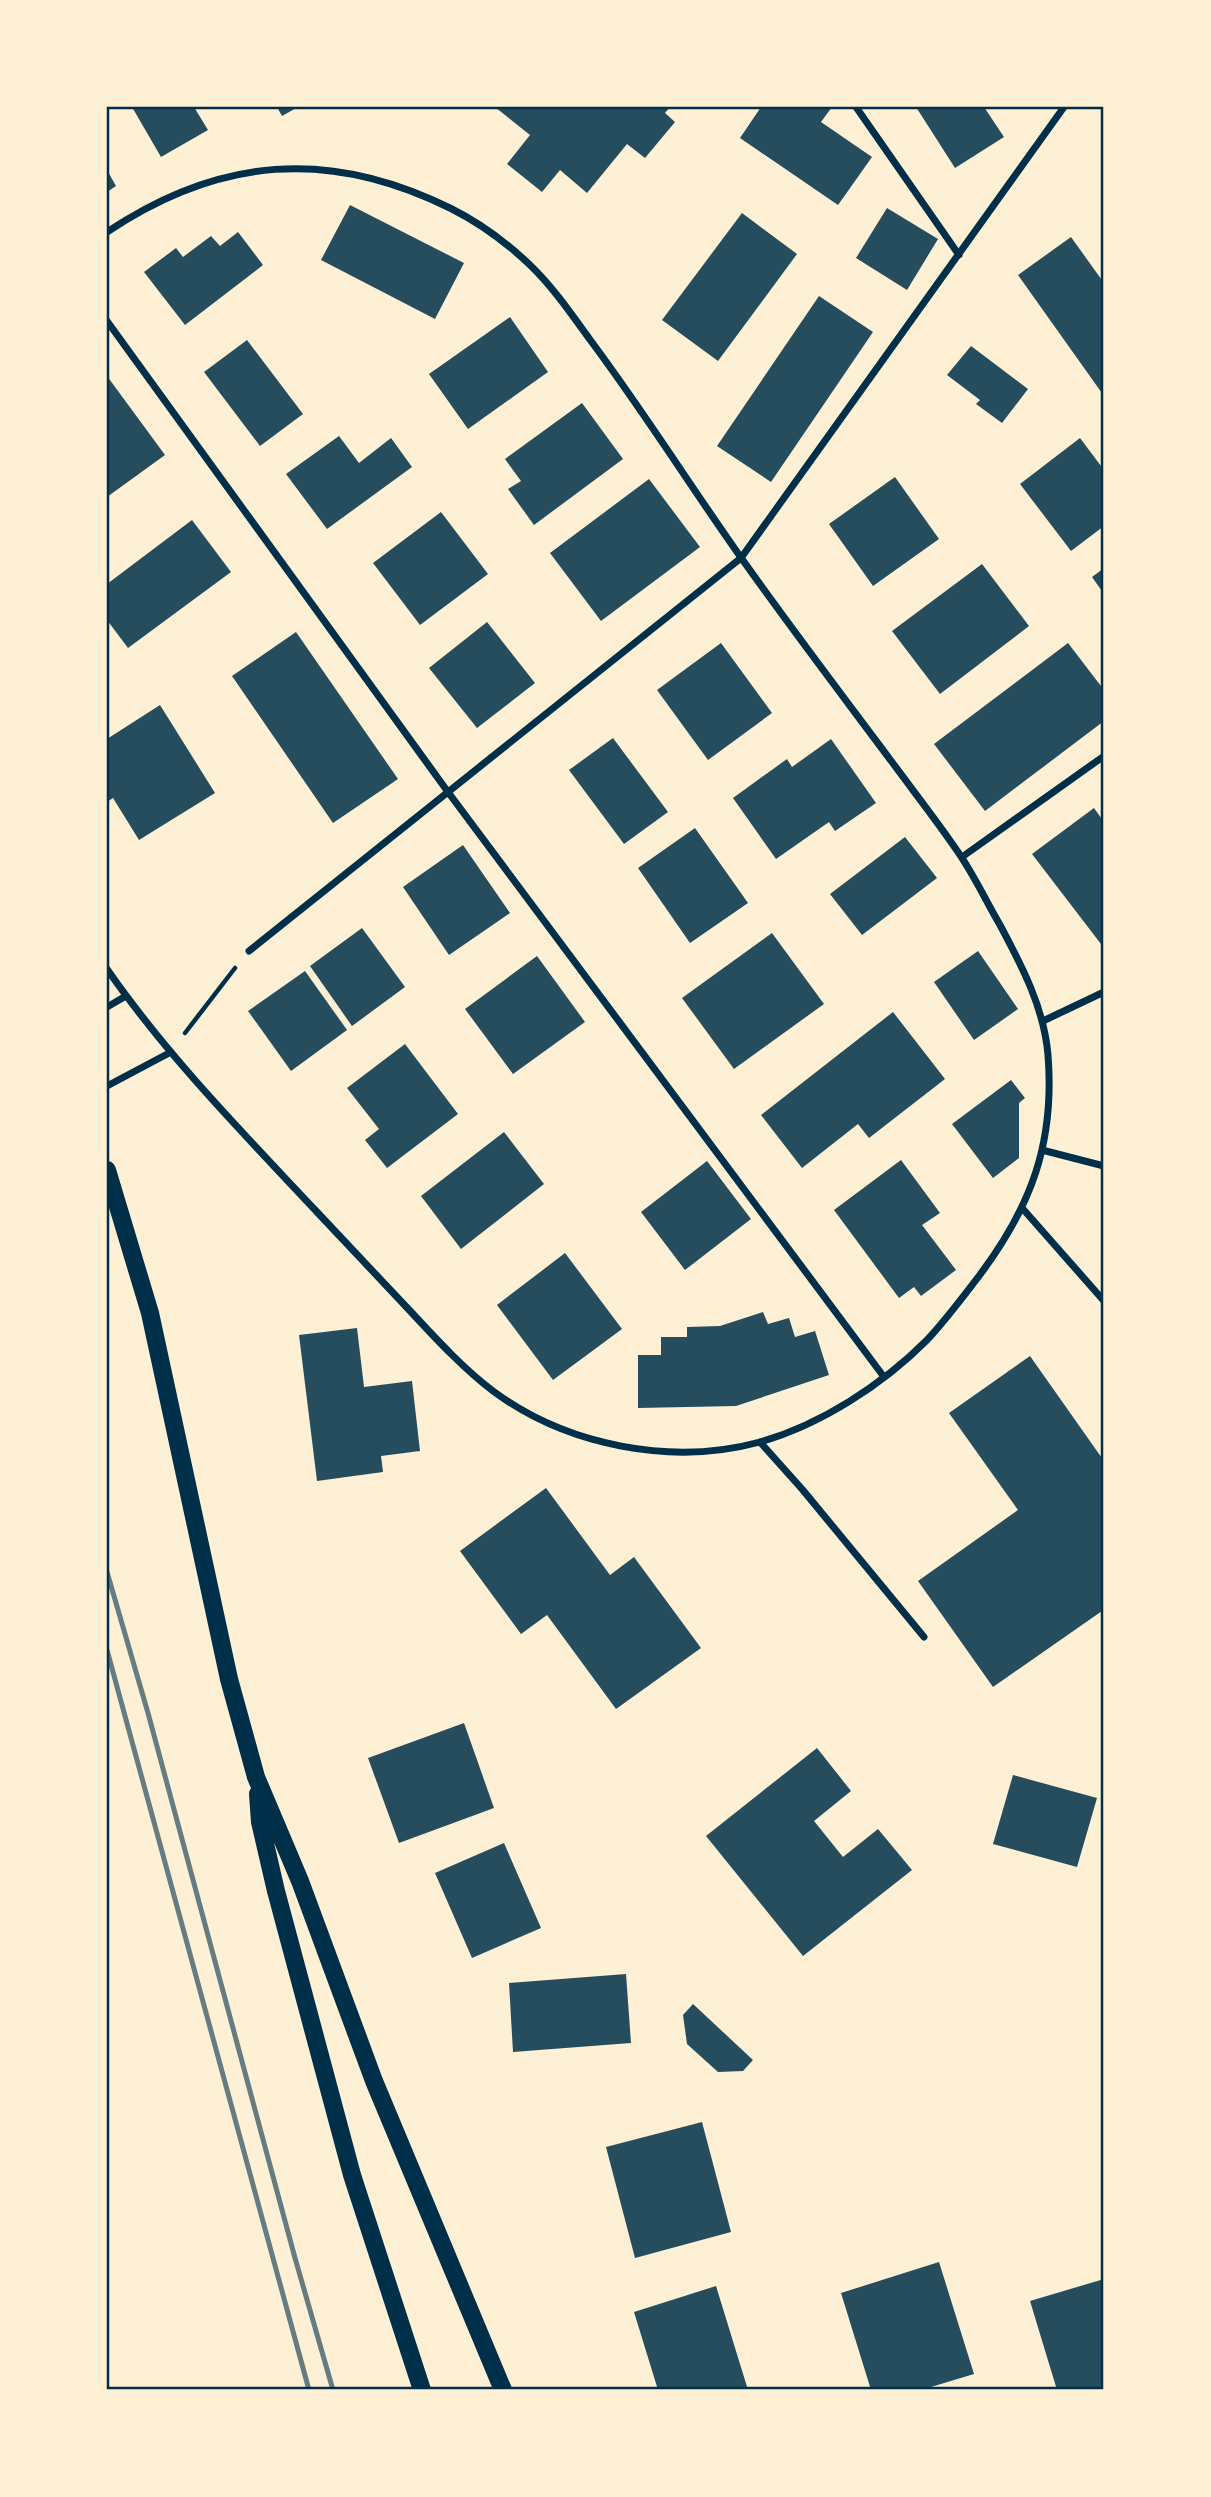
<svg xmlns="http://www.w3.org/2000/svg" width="1211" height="2497" font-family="'Alegreya Sans',sans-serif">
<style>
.building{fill:#264d5e}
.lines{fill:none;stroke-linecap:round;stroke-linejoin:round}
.path{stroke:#003049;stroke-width:4.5}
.minor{stroke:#003049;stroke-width:7}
.primary{stroke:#003049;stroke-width:18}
.rail{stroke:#657d81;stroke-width:5}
.neatline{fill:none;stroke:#003049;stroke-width:2.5}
</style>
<rect width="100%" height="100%" fill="#fdf0d5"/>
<path class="building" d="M 132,107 L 194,107 L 208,130 L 161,157 Z
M 277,107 L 298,107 L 282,116 Z
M 495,107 L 670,107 L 665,113 L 675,122 L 645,158 L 627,144 L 587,193 L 560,170 L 542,192 L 507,164 L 530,135 Z
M 761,107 L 832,107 L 821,122 L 872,157 L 838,205 L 740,138 Z
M 916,107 L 984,107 L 1004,137 L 955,168 Z
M 107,170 L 116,186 L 107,192 Z
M 350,205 L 464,263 L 435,319 L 321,260 Z
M 887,208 L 938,239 L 907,290 L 856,258 Z
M 742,213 L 797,254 L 718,361 L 662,320 Z
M 238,232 L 263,265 L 185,325 L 144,272 L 176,248 L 183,257 L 211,236 L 220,246 Z
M 1071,237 L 1104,283 L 1104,396 L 1018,275 Z
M 819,296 L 873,332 L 771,482 L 717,446 Z
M 510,317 L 548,372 L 468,429 L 429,374 Z
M 247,340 L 303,414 L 260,446 L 204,372 Z
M 971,346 L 1028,389 L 1002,423 L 976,404 L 980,400 L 947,375 Z
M 107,376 L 165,455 L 107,497 Z
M 582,403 L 623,459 L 534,525 L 508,489 L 521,481 L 505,459 Z
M 339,436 L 359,463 L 391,438 L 412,467 L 327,529 L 286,474 Z
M 1080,438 L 1104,470 L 1104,526 L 1071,551 L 1020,484 Z
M 895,477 L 939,539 L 873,586 L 829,524 Z
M 649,479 L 700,547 L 601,621 L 550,553 Z
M 441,512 L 488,574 L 420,625 L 373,563 Z
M 192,520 L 231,572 L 128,648 L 107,620 L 107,584 Z
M 982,564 L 1029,626 L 940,694 L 892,631 Z
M 1104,568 L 1104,594 L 1092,577 Z
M 487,622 L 535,683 L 477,728 L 429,668 Z
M 296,632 L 398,779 L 333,823 L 232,676 Z
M 721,643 L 772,713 L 708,760 L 657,690 Z
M 1068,643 L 1104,690 L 1104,721 L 985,811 L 934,744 Z
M 160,705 L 215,793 L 139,840 L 113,798 L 107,802 L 107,739 Z
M 613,738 L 668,812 L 624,844 L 569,770 Z
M 831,739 L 876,803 L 835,831 L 829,822 L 776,859 L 733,798 L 787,759 L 792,767 Z
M 1094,808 L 1104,822 L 1104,948 L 1032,854 Z
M 695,828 L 748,903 L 690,943 L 638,868 Z
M 905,837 L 937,878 L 862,935 L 830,894 Z
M 463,845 L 510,913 L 449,955 L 403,887 Z
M 362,928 L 405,987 L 352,1026 L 310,966 Z
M 772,933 L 824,1004 L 734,1069 L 682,998 Z
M 978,951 L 1018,1009 L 974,1040 L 934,982 Z
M 537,956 L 585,1022 L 513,1074 L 465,1009 Z
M 305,971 L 347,1030 L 291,1071 L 248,1011 Z
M 893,1012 L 945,1079 L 869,1138 L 858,1124 L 802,1168 L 761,1115 Z
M 405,1044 L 458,1114 L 387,1168 L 365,1140 L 379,1129 L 347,1088 Z
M 1011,1080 L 1025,1098 L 1019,1103 L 1019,1158 L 993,1178 L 952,1124 Z
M 504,1132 L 544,1184 L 461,1249 L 421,1196 Z
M 901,1160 L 940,1213 L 922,1225 L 956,1270 L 921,1296 L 914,1287 L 899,1298 L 834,1210 Z
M 707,1161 L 751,1219 L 685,1270 L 641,1212 Z
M 565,1253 L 622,1329 L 553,1380 L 497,1305 Z
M 763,1312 L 768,1324 L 789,1318 L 795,1337 L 815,1331 L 829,1375 L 736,1406 L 638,1408 L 638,1355 L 661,1355 L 661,1337 L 687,1337 L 687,1327 L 720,1326 Z
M 357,1328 L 364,1387 L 412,1381 L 420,1451 L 381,1456 L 383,1472 L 317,1481 L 299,1335 Z
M 1030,1356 L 1104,1461 L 1104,1614 L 1102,1611 L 993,1687 L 918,1581 L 1018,1510 L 949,1413 Z
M 546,1488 L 610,1575 L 634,1557 L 701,1648 L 616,1709 L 547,1615 L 521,1634 L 460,1551 Z
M 464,1723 L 494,1808 L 399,1843 L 368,1758 Z
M 817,1748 L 851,1791 L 814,1821 L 843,1857 L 878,1829 L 912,1870 L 803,1956 L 706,1836 Z
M 1013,1775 L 1097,1798 L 1077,1867 L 993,1844 Z
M 504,1843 L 541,1928 L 472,1958 L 435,1873 Z
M 626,1974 L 631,2043 L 513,2052 L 509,1983 Z
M 693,2004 L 753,2060 L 743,2071 L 718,2072 L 687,2044 L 683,2015 Z
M 702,2122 L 731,2232 L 635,2258 L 606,2147 Z
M 939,2262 L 974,2374 L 921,2390 L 871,2390 L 841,2293 Z
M 1104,2279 L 1104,2390 L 1057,2390 L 1030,2301 Z
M 716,2286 L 748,2390 L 658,2390 L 634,2312 Z"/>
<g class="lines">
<path class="path" d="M 185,1033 L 235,968"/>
<path class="minor" d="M 856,107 L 959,255
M 107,232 C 219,157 329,148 450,208 C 478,222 507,243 530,265 C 553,287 572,315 591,341 C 644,412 691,487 742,559 C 791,628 842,695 892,762 C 914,792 937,821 958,852 C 974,875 986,901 1000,925 C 1022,966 1044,1008 1048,1055 C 1055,1143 1031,1207 979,1276 C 962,1298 945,1321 926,1341 C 882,1385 820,1425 760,1442 C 672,1466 567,1446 493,1391 C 464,1369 438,1341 413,1314 C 381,1280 349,1246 317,1212 C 244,1134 168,1057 107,969
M 107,321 L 448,792 L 884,1377
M 962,857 L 1104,756
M 249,951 L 741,558 L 1064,107
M 107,1007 L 126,996
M 1043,1021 L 1104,992
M 107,1086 L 171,1052
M 1042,1150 L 1104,1166
M 1023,1209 L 1104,1301
M 760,1442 L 802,1489 L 924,1637"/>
<path class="primary" d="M 107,1170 L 150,1313 L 229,1679 L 256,1777 L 300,1881 L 374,2081 L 503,2390
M 258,1794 L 260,1822 L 276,1891 L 352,2175 L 422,2390"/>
<path class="rail" d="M 107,1572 L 148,1713 L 295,2258 L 333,2390
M 107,1650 L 309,2390"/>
</g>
<rect width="1211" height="2497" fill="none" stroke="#fdf0d5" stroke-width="217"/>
<rect x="108" y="108" width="994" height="2280" class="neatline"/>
</svg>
